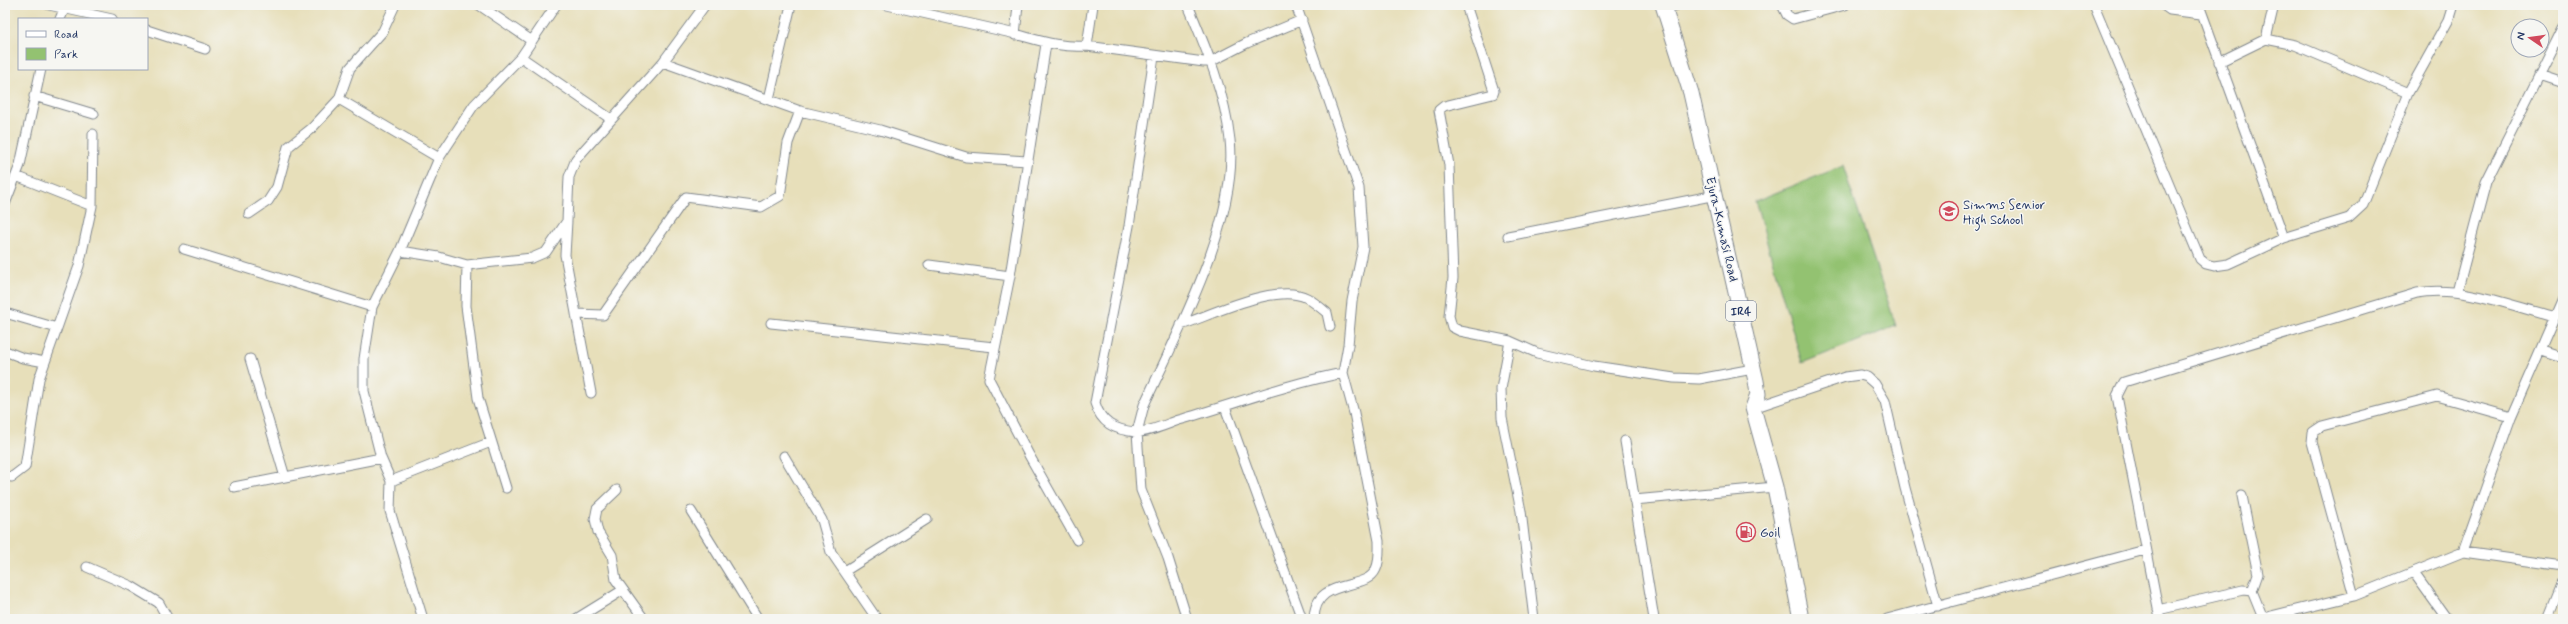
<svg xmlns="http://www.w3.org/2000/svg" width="2568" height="624" font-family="Mynerve,sans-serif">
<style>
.green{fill:#93c271;stroke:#577868}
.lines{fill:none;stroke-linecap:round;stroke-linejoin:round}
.minor-casing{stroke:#81878c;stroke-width:11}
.primary-casing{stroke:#81878c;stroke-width:17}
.minor{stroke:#fff;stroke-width:9}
.primary{stroke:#fff;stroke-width:15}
.labels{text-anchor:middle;stroke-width:3;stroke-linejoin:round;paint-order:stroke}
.shield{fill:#f6f6f2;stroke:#5d6b8a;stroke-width:1}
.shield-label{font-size:12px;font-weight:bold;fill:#1b2f5e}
.poi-label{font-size:13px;fill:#1b2f5e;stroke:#f6f6f2;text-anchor:start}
.street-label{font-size:13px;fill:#1b2f5e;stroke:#f6f6f2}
</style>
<rect width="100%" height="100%" fill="#f6f6f2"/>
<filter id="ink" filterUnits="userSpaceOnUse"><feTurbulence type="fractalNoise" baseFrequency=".025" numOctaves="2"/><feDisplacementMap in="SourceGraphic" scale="8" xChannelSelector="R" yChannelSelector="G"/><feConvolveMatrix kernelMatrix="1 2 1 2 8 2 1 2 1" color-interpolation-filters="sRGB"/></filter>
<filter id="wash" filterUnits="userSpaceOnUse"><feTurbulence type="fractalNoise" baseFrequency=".012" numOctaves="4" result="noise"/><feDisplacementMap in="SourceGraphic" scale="16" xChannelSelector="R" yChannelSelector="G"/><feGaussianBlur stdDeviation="0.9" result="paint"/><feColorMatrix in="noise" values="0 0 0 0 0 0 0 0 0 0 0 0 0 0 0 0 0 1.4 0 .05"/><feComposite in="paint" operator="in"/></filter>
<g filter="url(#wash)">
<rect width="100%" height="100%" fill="#e7dfba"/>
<path class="green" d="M 1843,166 L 1896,326 L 1802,363 L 1755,201 Z"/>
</g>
<g filter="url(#ink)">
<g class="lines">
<defs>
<path id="minor" d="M 49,5 L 112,19
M 479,5 L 532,41
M 887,5 C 927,14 967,23 1007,32 C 1036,39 1056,48 1087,46 L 1204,62 L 1212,61 L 1247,43 L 1302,20
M 1466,5 L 1494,91 L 1493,94 L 1444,106 L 1439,110 L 1449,165 L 1453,278 L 1449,316 L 1452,327 L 1460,331 L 1510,341 L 1537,353 L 1594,366 L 1674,378 L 1699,379 L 1753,369
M 1782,5 L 1787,15 L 1793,19 L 1845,5
M 2094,5 L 2200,259 L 2206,264 L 2214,266 L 2228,264 L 2284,238 L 2349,218 L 2363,205 L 2408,93 L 2448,21 L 2453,5
M 2163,5 L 2170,10 L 2201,14
M 2199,5 L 2284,238
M 1665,10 L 1677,5
M 60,19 L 66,5
M 147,30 L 205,49
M 1015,35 L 1018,5
M 2266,39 L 2274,5
M 1046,44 L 1010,276 L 989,379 L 1029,455 L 1077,540
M 1087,46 L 1093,5
M 1154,56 L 1129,226 L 1095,403 C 1101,423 1114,430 1136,432 C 1148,433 1167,424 1179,420 C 1234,404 1287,384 1343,373 L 1348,345 L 1352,301 L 1363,247 L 1359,188 L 1296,5
M 521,57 L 611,119
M 663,62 L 800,111 L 880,130 L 966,157 L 1028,161
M 2219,62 L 2266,39 L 2295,45 L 2408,93
M 2539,75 L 2563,83
M 34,96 L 94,114
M 339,99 L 439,158
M 769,99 L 791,5
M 16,176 L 92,206
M 5,204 L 20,165 L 41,69
M 249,214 L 268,201 L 277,187 L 288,147 L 312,128 L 339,99 L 350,68 L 383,31 L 395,5
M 567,221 L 565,255 L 591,393
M 1508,236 L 1716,195
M 184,249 L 372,307
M 400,251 L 439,257 L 467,265 L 532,258 L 546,252 L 567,221 L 569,177 L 576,159 L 663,62 L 705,5
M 467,265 L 466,306 L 478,398 L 506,488
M 929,265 L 1010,276
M 2457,292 L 2486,182 L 2563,28
M 5,313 L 57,328
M 576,314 L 603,315 L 686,197 L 761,207 L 780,196 L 788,143 L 800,111
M 771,323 L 994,347
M 1181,325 C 1211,315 1277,282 1307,298 C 1314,302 1321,308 1327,313 L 1330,327
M 1510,341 L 1501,389 L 1502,418 L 1521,511 L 1534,619
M 5,351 L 23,358 L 45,362
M 2542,351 L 2563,358
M 250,359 L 285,477
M 1225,407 L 1302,619
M 1753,408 L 1845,377 L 1860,375 L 1867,377 L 1875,384 L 1885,401 L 1905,488 L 1938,606
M 1625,441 L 1654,619
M 784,456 L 822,520 L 831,552 L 877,619
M 5,476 L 12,477 L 25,467 L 39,379 L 79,266 L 92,206 L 93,134
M 391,481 L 491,442
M 234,487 L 381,458
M 617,490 L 597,509 L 595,519 L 598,532 L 612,555 L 616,580 L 644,619
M 2242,496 L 2258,574 L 2252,591
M 1634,500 L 1775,487
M 691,511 L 758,619
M 2463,552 L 2511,417 L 2563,298
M 87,567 L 131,586 L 159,603 L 168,619
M 845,571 L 927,519
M 2414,573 L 2447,619
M 2354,596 L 2312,442 L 2313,432 L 2322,426 L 2437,396 L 2511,417
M 2158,610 L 2243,590 L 2252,591 L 2263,618 L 2354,596 L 2463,552 L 2563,566
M 423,619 L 390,511 L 391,481 L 381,458 L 364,391 L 364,359 L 372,307 L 400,251 L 439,158 L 474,105 L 521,57 L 556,5
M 576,619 L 623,590
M 1187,619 L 1168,558 L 1141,490 L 1137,432 L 1144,405 C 1177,334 1239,219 1230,140 C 1225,93 1206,48 1188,5
M 1314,619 C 1315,575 1366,593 1376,569 C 1380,561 1379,549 1379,541 L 1354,413 L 1343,373
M 1887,619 L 2145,550
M 2160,619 L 2117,396 L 2124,382 L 2417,293 C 2462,285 2511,306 2555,317
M 2548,619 L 2563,582"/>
<path id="primary" d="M 1663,5 L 1691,93 L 1756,381 L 1758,394 L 1753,408 L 1775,487 L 1801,619"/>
</defs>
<use href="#minor" class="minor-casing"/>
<use href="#primary" class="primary-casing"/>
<use href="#minor" class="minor"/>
<use href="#primary" class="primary"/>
</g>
</g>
<defs>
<symbol id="school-ring" viewBox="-11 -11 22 22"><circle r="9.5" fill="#f6f6f2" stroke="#d1495b" stroke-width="1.5"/><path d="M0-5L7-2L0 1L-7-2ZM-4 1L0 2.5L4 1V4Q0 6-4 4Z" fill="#d1495b"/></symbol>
<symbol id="fuel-ring" viewBox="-11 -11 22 22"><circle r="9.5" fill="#f6f6f2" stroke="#d1495b" stroke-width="1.5"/><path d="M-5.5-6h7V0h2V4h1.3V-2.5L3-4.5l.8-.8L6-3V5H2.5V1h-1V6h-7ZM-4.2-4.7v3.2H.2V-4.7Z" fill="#d1495b"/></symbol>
</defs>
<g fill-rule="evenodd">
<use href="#school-ring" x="1938" y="200" width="22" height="22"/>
<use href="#fuel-ring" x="1735" y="521" width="22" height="22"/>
</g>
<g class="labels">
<rect class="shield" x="1726" y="301" width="30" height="20" rx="3"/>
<g class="shield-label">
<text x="1741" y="315">IR4</text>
</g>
<g class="poi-label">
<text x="1963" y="209">Simms Senior<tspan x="1963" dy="15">High School</tspan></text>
<text x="1760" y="537">Goil</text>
</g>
<g class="street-label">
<text transform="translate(1723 229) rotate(77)" y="5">Ejura-Kumasi Road</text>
</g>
</g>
<rect width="2568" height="624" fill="none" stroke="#f6f6f2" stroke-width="20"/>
<rect x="18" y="18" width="130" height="52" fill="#f6f6f2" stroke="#9ea6b7"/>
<rect x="26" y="31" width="20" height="6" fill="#ffffff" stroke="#9ea6b7"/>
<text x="54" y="38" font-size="12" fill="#1b2f5e">Road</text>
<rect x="26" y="48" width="20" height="12" fill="#93c271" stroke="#9ea6b7"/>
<text x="54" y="58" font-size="12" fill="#1b2f5e">Park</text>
<g transform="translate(2530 38) rotate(283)"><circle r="19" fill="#f6f6f2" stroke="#9ea6b7"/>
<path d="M0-3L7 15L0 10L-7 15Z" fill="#d1495b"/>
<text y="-6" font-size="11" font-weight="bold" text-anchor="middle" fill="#1b2f5e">N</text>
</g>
</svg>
